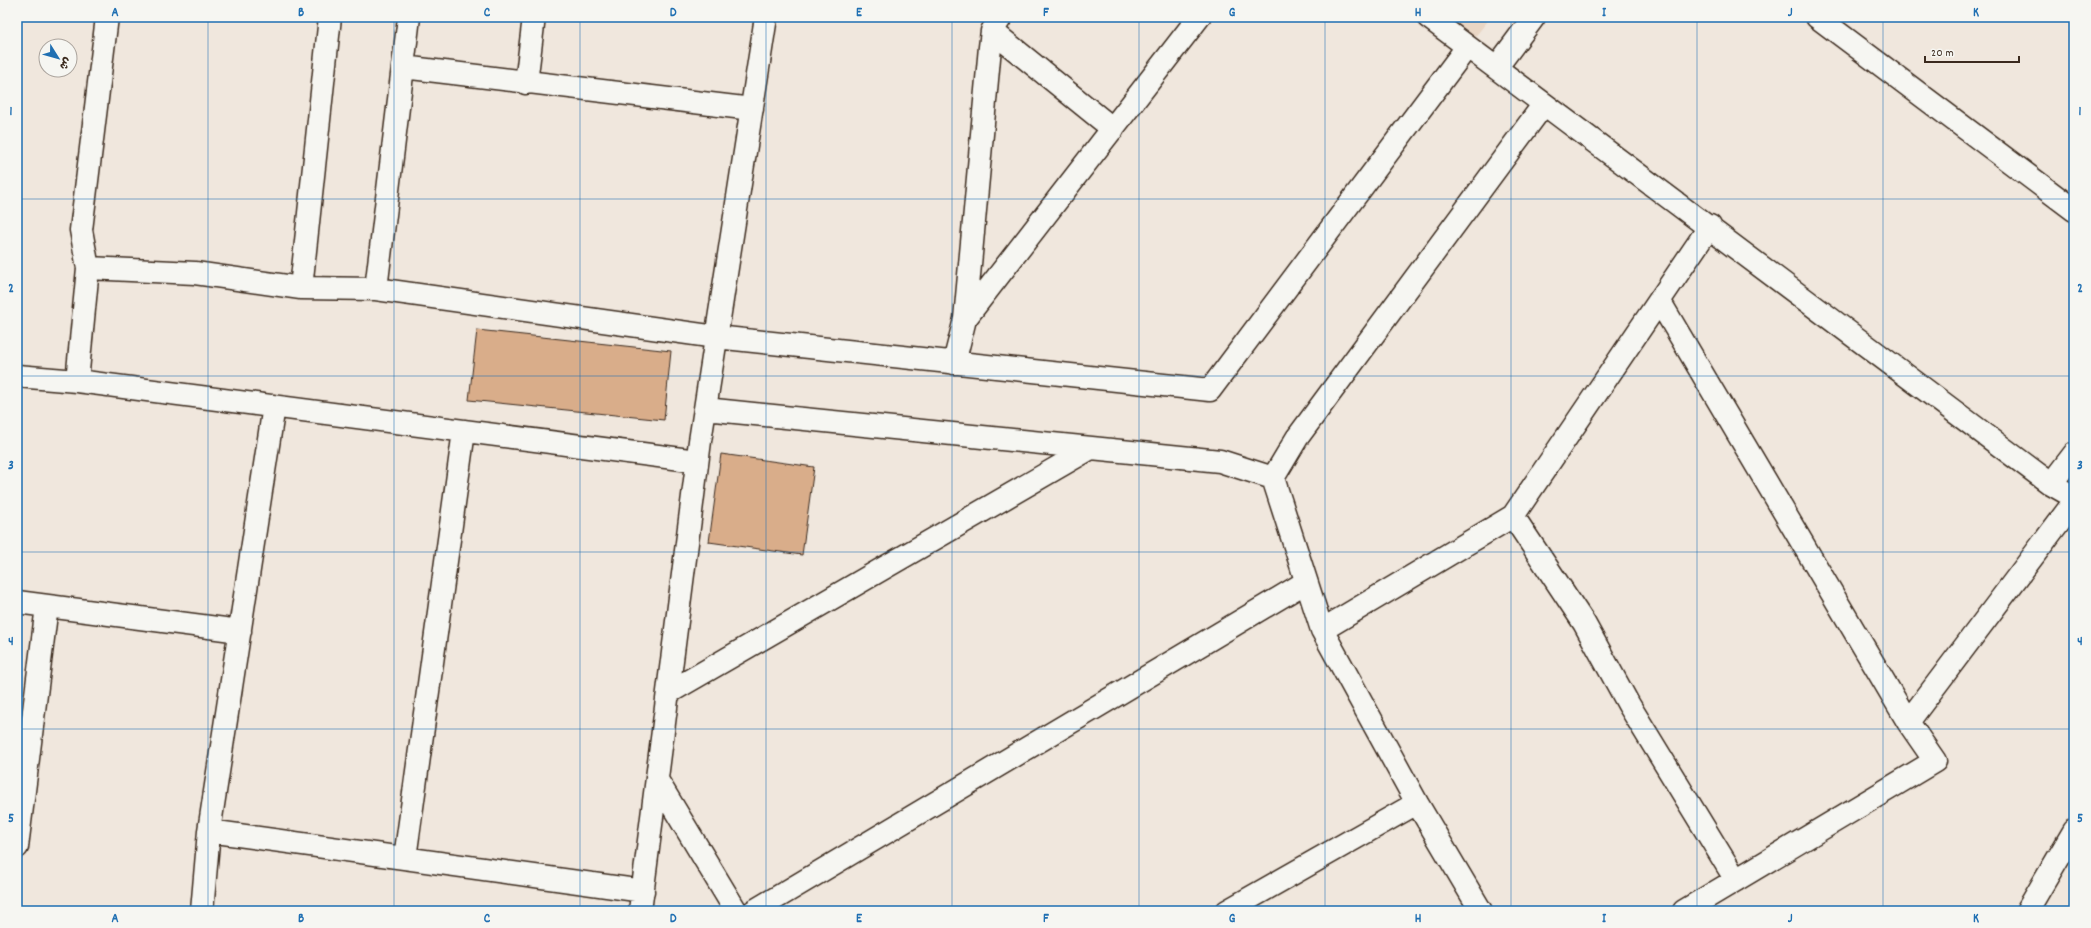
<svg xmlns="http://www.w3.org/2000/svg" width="2091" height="928" font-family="Dekko,'Playpen Sans Arabic',sans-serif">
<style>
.built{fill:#e9d6c4}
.building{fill:#d9ad8a;stroke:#3b2a1e}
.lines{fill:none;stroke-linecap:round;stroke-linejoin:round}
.street-casing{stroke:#3b2a1e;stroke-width:25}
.street{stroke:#f6f6f2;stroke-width:22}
.grid{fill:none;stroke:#1f6fb2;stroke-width:1;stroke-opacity:0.55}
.neatline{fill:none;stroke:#1f6fb2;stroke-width:1.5}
.grid-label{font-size:13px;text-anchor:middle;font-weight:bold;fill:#1f6fb2}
</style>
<rect width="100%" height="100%" fill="#f0e7dd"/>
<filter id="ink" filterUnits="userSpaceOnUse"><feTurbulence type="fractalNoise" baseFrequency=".025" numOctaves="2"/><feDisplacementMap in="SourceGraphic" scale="8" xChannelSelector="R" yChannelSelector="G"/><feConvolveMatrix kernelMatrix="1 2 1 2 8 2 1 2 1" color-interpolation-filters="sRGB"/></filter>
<g filter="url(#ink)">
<path class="built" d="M 1448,17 L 1491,17 L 1474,38 Z"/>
<path class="building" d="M 477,330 L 671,351 L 664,420 L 469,400 Z
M 721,454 L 814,467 L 802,555 L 709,542 Z"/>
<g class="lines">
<defs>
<path id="street" d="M 107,17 L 81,230 L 88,268 L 77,381 L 697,461
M 409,17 L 376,289 L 716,337 L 1210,390 L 1467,47
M 1428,17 L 2051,484 L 2074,497
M 1817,17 L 2074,210
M 992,31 L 1113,129
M 403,67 L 752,109
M 1496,68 L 1534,17
M 526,83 L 534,17
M 1710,226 L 1513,516 L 1584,623 L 1629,705 L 1736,880
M 88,268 L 195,273 L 301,288 L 376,289
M 301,288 L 330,17
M 1660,302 L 1908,722 L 1935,761 L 1684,911
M 965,319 L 990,47 L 992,31 L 1001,17
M 954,363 L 965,319 L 1199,17
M 17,376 L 77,381
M 705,409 L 1220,461 L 1273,478 L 1322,630 L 1417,803 L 1481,911
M 1273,478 L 1297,438 L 1544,104
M 2051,484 L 2074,454
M 17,602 L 240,631
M 1322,630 L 1513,516
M 668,693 L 1091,448
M 1908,722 L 2074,502
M 657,780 L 736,911
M 209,831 L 643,891
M 17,847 L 47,606
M 405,858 L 464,431
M 202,911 L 209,831 L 274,406
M 640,911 L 700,441 L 766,17
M 754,911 L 1306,582
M 1227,911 L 1417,803
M 2027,911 L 2074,831"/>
</defs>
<use href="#street" class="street-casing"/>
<use href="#street" class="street"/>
</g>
</g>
<path class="grid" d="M 208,17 L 208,911M 394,17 L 394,911M 580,17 L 580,911M 766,17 L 766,911M 952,17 L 952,911M 1139,17 L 1139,911M 1325,17 L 1325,911M 1511,17 L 1511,911M 1697,17 L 1697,911M 1883,17 L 1883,911M 17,199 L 2074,199M 17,376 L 2074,376M 17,552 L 2074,552M 17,729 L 2074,729"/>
<rect width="2091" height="928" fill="none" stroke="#f6f6f2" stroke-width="44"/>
<g transform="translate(58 58) rotate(127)"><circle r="19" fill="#f6f6f2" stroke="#aba49d"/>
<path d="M0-3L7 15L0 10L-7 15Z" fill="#1f6fb2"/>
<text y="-6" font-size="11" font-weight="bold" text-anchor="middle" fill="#3b2a1e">ش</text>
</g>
<path d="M1925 56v6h94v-6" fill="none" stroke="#3b2a1e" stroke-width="2"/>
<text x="1931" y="56" font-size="12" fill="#3b2a1e" stroke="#f6f6f2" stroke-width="3" paint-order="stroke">20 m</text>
<rect x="22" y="22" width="2047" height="884" class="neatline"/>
<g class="grid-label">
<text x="115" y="16">A</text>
<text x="301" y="16">B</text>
<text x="487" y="16">C</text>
<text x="673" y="16">D</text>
<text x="859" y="16">E</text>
<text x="1046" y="16">F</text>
<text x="1232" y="16">G</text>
<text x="1418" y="16">H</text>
<text x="1604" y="16">I</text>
<text x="1790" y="16">J</text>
<text x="1976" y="16">K</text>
<text x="11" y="115">1</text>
<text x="2080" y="115">1</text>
<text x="11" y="292">2</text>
<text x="2080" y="292">2</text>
<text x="11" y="469">3</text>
<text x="2080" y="469">3</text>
<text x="11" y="645">4</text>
<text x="2080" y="645">4</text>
<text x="11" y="822">5</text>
<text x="2080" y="822">5</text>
<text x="115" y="922">A</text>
<text x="301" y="922">B</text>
<text x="487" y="922">C</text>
<text x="673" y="922">D</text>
<text x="859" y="922">E</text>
<text x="1046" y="922">F</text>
<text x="1232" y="922">G</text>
<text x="1418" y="922">H</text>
<text x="1604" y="922">I</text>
<text x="1790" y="922">J</text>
<text x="1976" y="922">K</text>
</g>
</svg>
